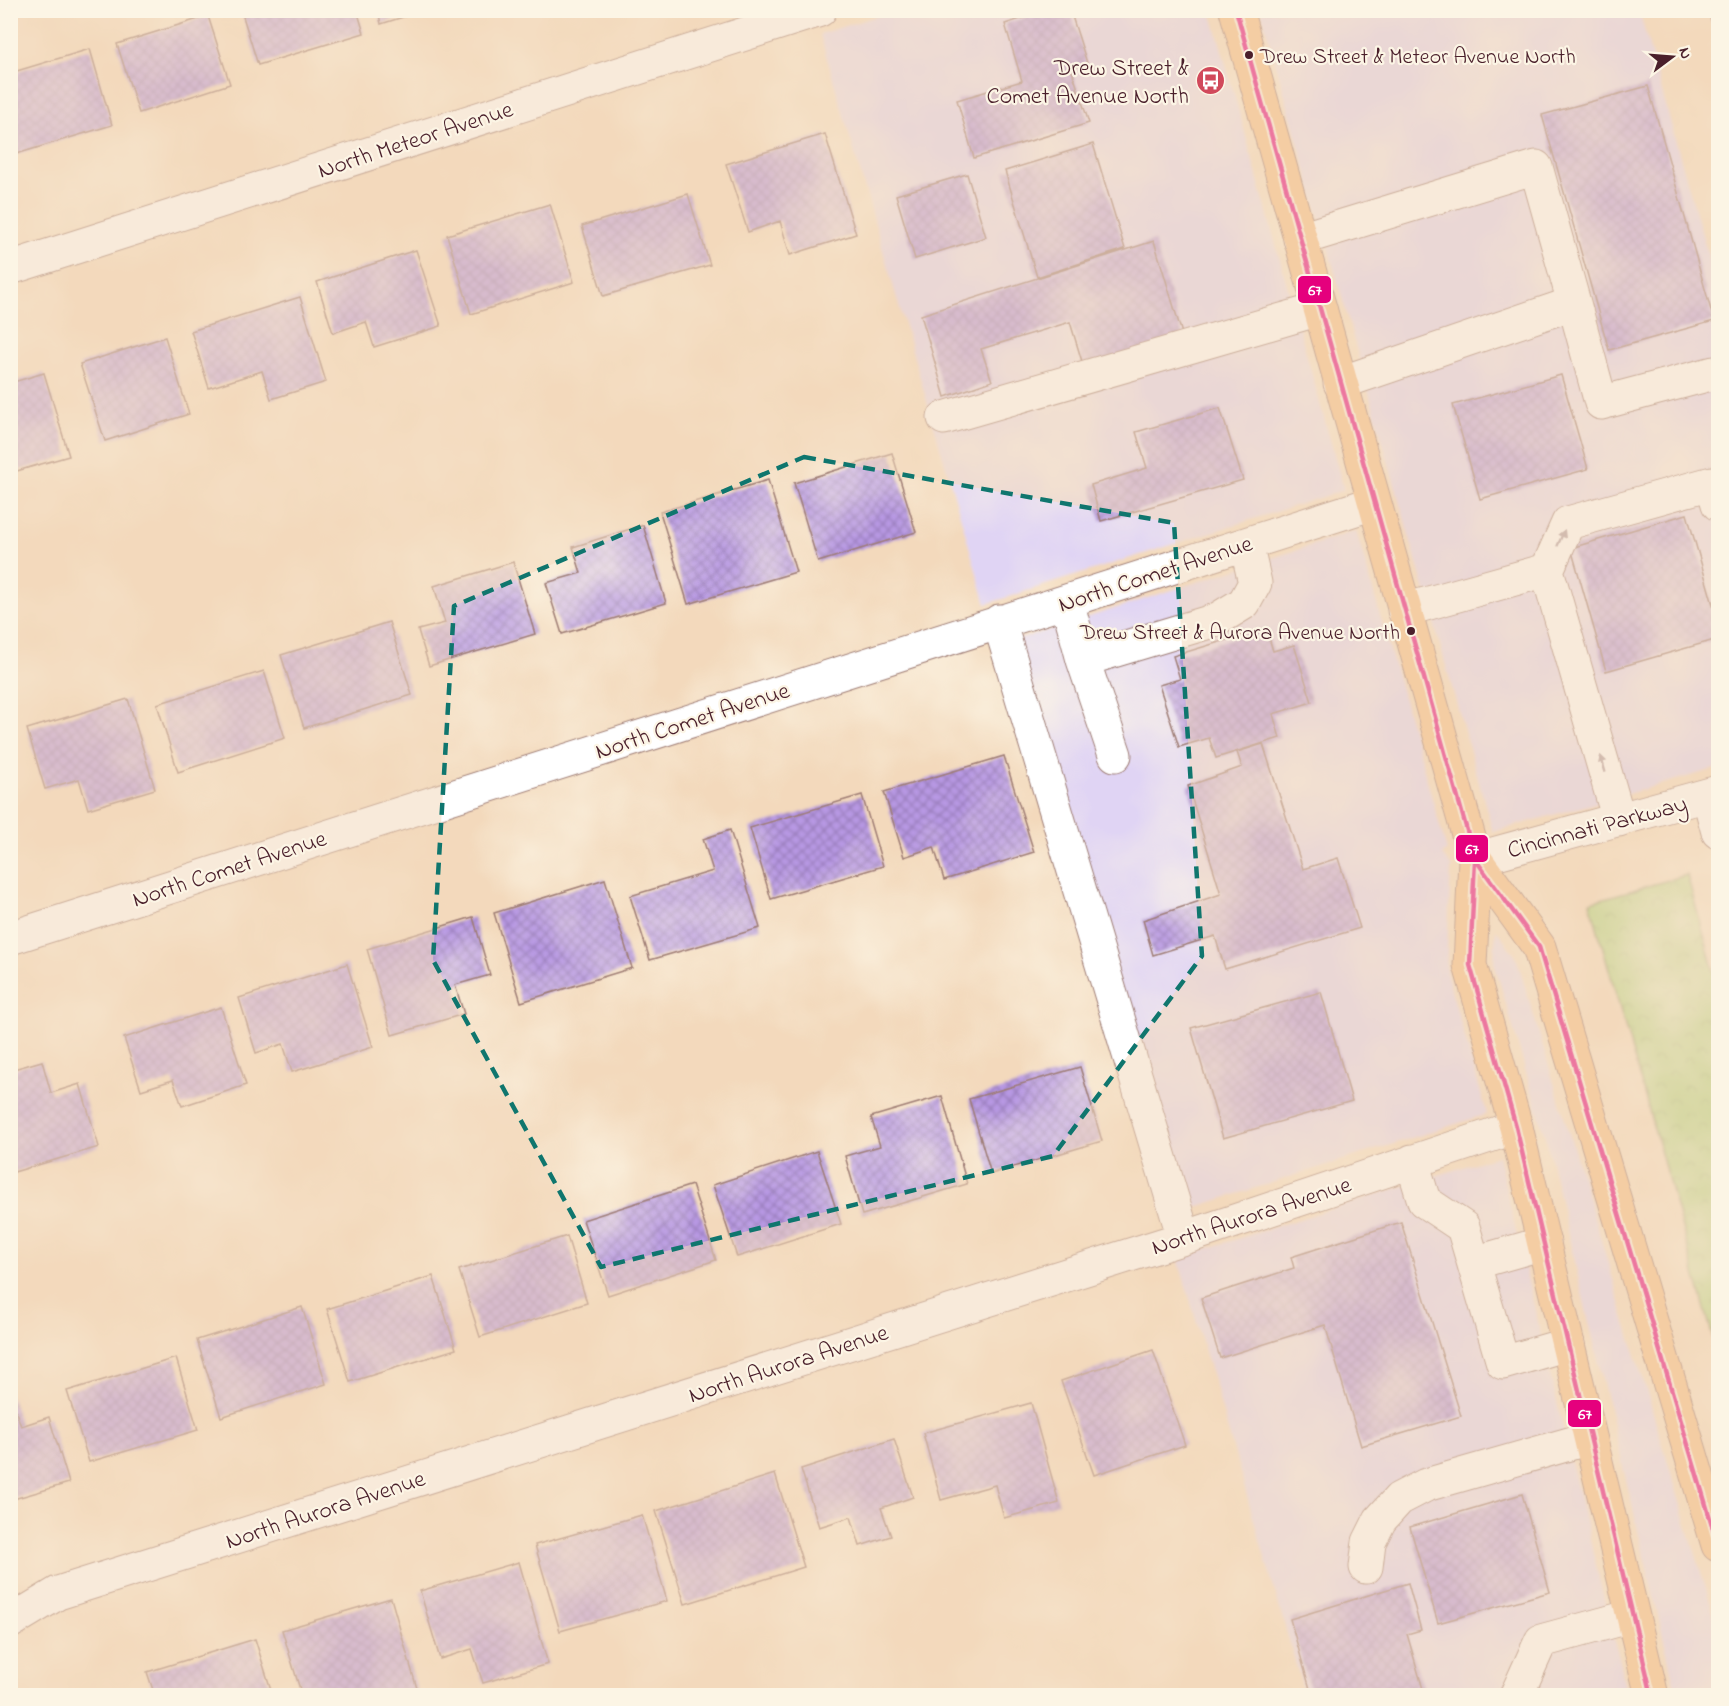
<svg xmlns="http://www.w3.org/2000/svg" width="1729" height="1706" font-family="'Indie Flower',sans-serif">
<style>
.built{fill:#e0d4f4}
.park{fill:url(#park-crowns);stroke:#7c7954;stroke-width:1.5}
.building{fill:url(#building-cross-hatch)}
.lines{fill:none;stroke-linecap:round;stroke-linejoin:round}
.minor-casing{stroke:#9e7c74;stroke-width:35}
.major-casing{stroke:#9e7c74;stroke-width:35}
.minor{stroke:#fff;stroke-width:33}
.major{stroke:#f6be86;stroke-width:33}
.bus-1-casing{stroke:#fcf5e5;stroke-width:9}
.bus-1{stroke:#e5007d;stroke-width:4.5}
.oneway{fill:#ae9aa0}
.marked{fill:none;stroke:#0f766e;stroke-width:4.5;stroke-dasharray:12 8;stroke-linejoin:round}
.bus-dot{fill:#4a1f2b;stroke:#fcf5e5;stroke-width:2}
.labels{text-anchor:middle;stroke-width:4.5;stroke-linejoin:round;paint-order:stroke}
.bus-label{font-size:22px;fill:#4a1f2b;stroke:#fcf5e5;text-anchor:start}
.poi-label{font-size:24px;fill:#4a1f2b;stroke:#fcf5e5;text-anchor:end}
.street-label{font-size:24px;fill:#4a1f2b;stroke:#fcf5e5}
.line-badge{stroke:#fcf5e5;stroke-width:2}
.badge-label{font-size:16px;text-anchor:middle;font-weight:bold;fill:#fff}
</style>
<defs>
<pattern id="park-crowns" width="20" height="18" patternUnits="userSpaceOnUse" patternTransform="scale(1.5)"><rect width="20" height="18" fill="#add37c"/><path d="M2 6a3 3 0 1 1 6 0M12 15a3 3 0 1 1 6 0" fill="none" stroke="#96b56b"/></pattern>
<pattern id="building-cross-hatch" width="8" height="8" patternUnits="userSpaceOnUse" patternTransform="scale(1.5)"><rect width="8" height="8" fill="#b798e3"/><path d="M0 0l8 8M0 8l8-8" fill="none" stroke="#977bb8"/></pattern>
</defs>
<rect width="100%" height="100%" fill="#fcf5e5"/>
<filter id="ink" filterUnits="userSpaceOnUse"><feTurbulence type="fractalNoise" baseFrequency=".0167" numOctaves="2"/><feDisplacementMap in="SourceGraphic" scale="12" xChannelSelector="R" yChannelSelector="G"/><feConvolveMatrix kernelMatrix="1 2 1 2 8 2 1 2 1" color-interpolation-filters="sRGB"/></filter>
<filter id="wash" filterUnits="userSpaceOnUse"><feTurbulence type="fractalNoise" baseFrequency=".008" numOctaves="4" result="noise"/><feDisplacementMap in="SourceGraphic" scale="24" xChannelSelector="R" yChannelSelector="G"/><feGaussianBlur stdDeviation="1.35" result="paint"/><feColorMatrix in="noise" values="0 0 0 0 0 0 0 0 0 0 0 0 0 0 0 0 0 1.4 0 .05"/><feComposite in="paint" operator="in"/></filter>
<g filter="url(#wash)">
<rect width="100%" height="100%" fill="#f3d9bc"/>
<path class="built" d="M 893,11 L 1211,11 L 1344,490 L 986,604 L 820,34 Z
M 1261,11 L 1639,11 L 1718,291 L 1718,768 L 1493,832 Z
M 1356,531 L 1447,851 L 1442,855 L 1451,866 L 1446,972 L 1487,1114 L 1165,1217 L 999,646 Z
M 1496,929 L 1516,957 L 1718,1629 L 1718,1695 L 1677,1695 L 1546,1140 L 1494,962 Z
M 1498,1156 L 1627,1695 L 1305,1695 L 1178,1258 Z"/>
<path class="park" d="M 1687,875 L 1718,986 L 1718,1355 L 1590,902 Z"/>
<g id="blocks">
<path class="building" d="M 241,10 L 357,10 L 364,33 L 258,65 Z
M 378,10 L 422,10 L 422,11 L 381,24 Z
M 1048,10 L 1070,10 L 1087,63 L 1071,68 L 1089,123 L 974,158 L 957,100 L 1022,81 L 1005,24 Z
M 1718,14 L 1718,43 L 1710,16 Z
M 208,16 L 230,84 L 139,113 L 117,44 Z
M 90,49 L 112,125 L 10,156 L 10,73 Z
M 1648,86 L 1714,321 L 1609,350 L 1542,115 Z
M 825,134 L 856,234 L 790,255 L 780,221 L 748,232 L 726,164 Z
M 1093,144 L 1125,249 L 1037,277 L 1005,171 Z
M 967,174 L 986,237 L 915,259 L 896,195 Z
M 688,194 L 710,265 L 603,296 L 582,226 Z
M 550,204 L 574,282 L 471,314 L 447,235 Z
M 1154,241 L 1183,337 L 1084,368 L 1070,322 L 981,349 L 992,381 L 945,397 L 921,315 Z
M 416,250 L 441,326 L 374,347 L 366,322 L 333,333 L 317,282 Z
M 300,297 L 326,382 L 271,399 L 262,371 L 209,388 L 191,331 Z
M 165,337 L 189,414 L 105,441 L 80,364 Z
M 44,373 L 69,456 L 10,473 L 10,383 Z
M 1561,375 L 1588,469 L 1480,499 L 1453,405 Z
M 1220,408 L 1243,480 L 1101,521 L 1091,485 L 1147,468 L 1136,432 Z
M 892,453 L 916,532 L 818,562 L 794,483 Z
M 768,480 L 796,572 L 688,604 L 660,512 Z
M 1687,514 L 1718,622 L 1718,639 L 1606,671 L 1571,548 Z
M 643,525 L 666,603 L 562,634 L 546,583 L 581,573 L 573,547 Z
M 513,562 L 535,634 L 429,666 L 418,630 L 445,623 L 434,586 Z
M 389,622 L 412,695 L 304,728 L 281,655 Z
M 1266,628 L 1273,651 L 1294,645 L 1312,702 L 1273,714 L 1280,738 L 1216,758 L 1209,738 L 1179,747 L 1159,685 L 1180,679 L 1173,656 Z
M 264,671 L 285,738 L 178,772 L 157,704 Z
M 128,699 L 155,789 L 88,809 L 79,779 L 45,789 L 27,729 Z
M 1263,744 L 1303,869 L 1338,858 L 1360,928 L 1225,969 L 1215,936 L 1153,955 L 1143,920 L 1221,894 L 1188,786 L 1242,767 L 1237,752 Z
M 1004,756 L 1034,852 L 944,880 L 934,847 L 904,857 L 884,792 Z
M 862,795 L 883,866 L 771,899 L 750,828 Z
M 730,830 L 760,928 L 650,960 L 630,896 L 713,871 L 703,839 Z
M 605,879 L 632,968 L 521,1002 L 494,913 Z
M 473,917 L 490,975 L 455,985 L 464,1014 L 392,1035 L 367,949 Z
M 347,964 L 373,1047 L 292,1072 L 283,1044 L 256,1053 L 239,998 Z
M 1321,992 L 1352,1101 L 1223,1138 L 1191,1028 Z
M 221,1007 L 246,1085 L 182,1106 L 173,1080 L 141,1090 L 124,1038 Z
M 42,1061 L 51,1093 L 80,1084 L 99,1147 L 14,1172 L 10,1160 L 10,1070 Z
M 1080,1067 L 1102,1141 L 991,1174 L 969,1099 Z
M 942,1096 L 967,1184 L 862,1215 L 845,1156 L 880,1146 L 871,1117 Z
M 817,1151 L 841,1224 L 737,1257 L 713,1185 Z
M 692,1185 L 716,1260 L 608,1295 L 583,1220 Z
M 1401,1222 L 1461,1416 L 1361,1446 L 1325,1325 L 1220,1358 L 1201,1298 L 1294,1268 L 1291,1257 Z
M 567,1236 L 587,1303 L 480,1337 L 459,1270 Z
M 433,1276 L 456,1349 L 350,1382 L 327,1309 Z
M 302,1307 L 326,1384 L 221,1417 L 197,1340 Z
M 1153,1350 L 1185,1445 L 1094,1475 L 1061,1381 Z
M 176,1358 L 198,1430 L 89,1462 L 67,1391 Z
M 10,1395 L 21,1426 L 49,1417 L 69,1483 L 10,1500 Z
M 1031,1403 L 1059,1503 L 1004,1518 L 995,1485 L 941,1500 L 923,1433 Z
M 894,1439 L 913,1497 L 881,1508 L 891,1536 L 860,1546 L 851,1517 L 819,1527 L 801,1469 Z
M 775,1474 L 804,1567 L 685,1604 L 656,1511 Z
M 1522,1494 L 1550,1592 L 1438,1623 L 1410,1527 Z
M 642,1515 L 667,1601 L 560,1631 L 535,1545 Z
M 519,1562 L 548,1664 L 483,1683 L 472,1649 L 440,1659 L 420,1591 Z
M 1408,1583 L 1421,1630 L 1407,1634 L 1425,1696 L 1312,1696 L 1290,1619 Z
M 391,1598 L 418,1692 L 407,1696 L 302,1696 L 282,1630 Z
M 255,1639 L 273,1696 L 155,1696 L 147,1672 Z"/>
</g>
</g>
<g filter="url(#ink)">
<use href="#blocks" fill-opacity="0" stroke="#9e7c74" stroke-width="1.5"/>
<g class="lines">
<defs>
<path id="minor" d="M 1300,239 L 1536,167 L 1574,303 L 1340,383
M 10,268 L 820,10
M 1574,303 L 1601,403 L 1714,373
M 944,418 L 1320,309
M 1067,601 L 1083,660 L 1216,620 L 1244,603 L 1255,583 L 1246,544
M 1404,610 L 1547,570
M 999,621 L 1184,1238
M 1083,660 L 1115,755
M 1708,795 L 1718,832
M 1619,820 L 1547,570 L 1568,523 L 1712,483 L 1718,504
M 1475,859 L 1718,792
M 10,938 L 1374,503
M 1412,1161 L 1424,1201 L 1463,1227 L 1503,1363 L 1568,1344
M 1474,1263 L 1544,1243
M 1366,1567 L 1369,1542 L 1380,1520 L 1399,1499 L 1426,1485 L 1590,1438
M 10,1622 L 58,1593 L 1184,1238 L 1516,1127
M 1516,1696 L 1541,1641 L 1632,1616"/>
<path id="major" d="M 1236,10 L 1475,859 L 1470,965 L 1516,1127 L 1652,1696
M 1475,859 L 1539,947 L 1718,1545"/>
</defs>
<use href="#minor" class="minor-casing"/>
<use href="#major" class="major-casing"/>
<use href="#minor" class="minor"/>
<use href="#major" class="major"/>
<defs>
<path id="bus-1" d="M 1236,10 L 1475,859 L 1470,965 L 1516,1127 L 1652,1696
M 1475,859 L 1539,947 L 1718,1545"/>
</defs>
<use href="#bus-1" class="bus-1-casing"/>
<use href="#bus-1" class="bus-1"/>
</g>
<defs><path id="oneway-solid" d="M-6-.8H1V-3.2L6.5 0L1 3.2V.8H-6Z" transform="scale(1.5)"/></defs>
<g class="oneway">
<use href="#oneway-solid" transform="translate(1561 538) rotate(-66)"/>
<use href="#oneway-solid" transform="translate(1603 764) rotate(-106)"/>
</g>
</g>
<path d="M0 0H1729V1706H0ZM 804,457 L 1174,523 L 1202,956 L 1053,1156 L 601,1267 L 433,960 L 454,606 Z" fill="#f3d9bc" fill-opacity=".55" fill-rule="evenodd"/>
<path class="marked" d="M 804,457 L 1174,523 L 1202,956 L 1053,1156 L 601,1267 L 433,960 L 454,606 Z"/>
<defs>
<symbol id="bus-disc" viewBox="-11 -11 22 22"><circle r="9.5" fill="#d1495b" stroke="#fcf5e5"/><path d="M-5-6H5V4H4V6H2V4H-2V6H-4V4H-5ZM-3.5-4V0h7V-4ZM-3.5 1.2v1.5H-2V1.2ZM2 1.2v1.5H3.5V1.2Z" fill="#fff"/></symbol>
</defs>
<g fill-rule="evenodd">
<use href="#bus-disc" x="1194" y="64" width="33" height="33"/>
</g>
<g class="bus-dot">
<circle cx="1249" cy="55" r="5"/>
<circle cx="1411" cy="631" r="5"/>
</g>
<g class="labels">
<g class="bus-label">
<text x="1260" y="63">Drew Street &amp; Meteor Avenue North</text>
<text x="1400" y="639" text-anchor="end">Drew Street &amp; Aurora Avenue North</text>
</g>
<g class="poi-label">
<text x="1189" y="75">Drew Street &amp;<tspan x="1189" dy="28">Comet Avenue North</tspan></text>
</g>
<g class="street-label">
<text transform="translate(415 139) rotate(-18)" y="8">North Meteor Avenue</text>
<text transform="translate(1155 573) rotate(-18)" y="8">North Comet Avenue</text>
<text transform="translate(692 720) rotate(-18)" y="8">North Comet Avenue</text>
<text transform="translate(1597 826) rotate(-15)" y="8">Cincinnati Parkway</text>
<text transform="translate(229 868) rotate(-18)" y="8">North Comet Avenue</text>
<text transform="translate(1251 1215) rotate(-18)" y="8">North Aurora Avenue</text>
<text transform="translate(788 1363) rotate(-18)" y="8">North Aurora Avenue</text>
<text transform="translate(325 1509) rotate(-18)" y="8">North Aurora Avenue</text>
</g>
</g>
<g class="line-badge">
<rect x="1297" y="275" width="35" height="29" rx="6" fill="#e5007d"/>
<rect x="1455" y="834" width="34" height="29" rx="6" fill="#e5007d"/>
<rect x="1567" y="1399" width="35" height="29" rx="6" fill="#e5007d"/>
</g>
<g class="badge-label">
<text x="1315" y="295">67</text>
<text x="1472" y="854">67</text>
<text x="1585" y="1419">67</text>
</g>
<rect width="1729" height="1706" fill="none" stroke="#fcf5e5" stroke-width="36"/>
<g transform="translate(1672 57) rotate(74)" stroke="#fcf5e5" stroke-width="4.5" paint-order="stroke">
<path d="M0-4.5L10 22L0 15L-10 22Z" fill="#4a1f2b"/>
<text y="-9" font-size="16" font-weight="bold" text-anchor="middle" fill="#4a1f2b">N</text>
</g>
</svg>
